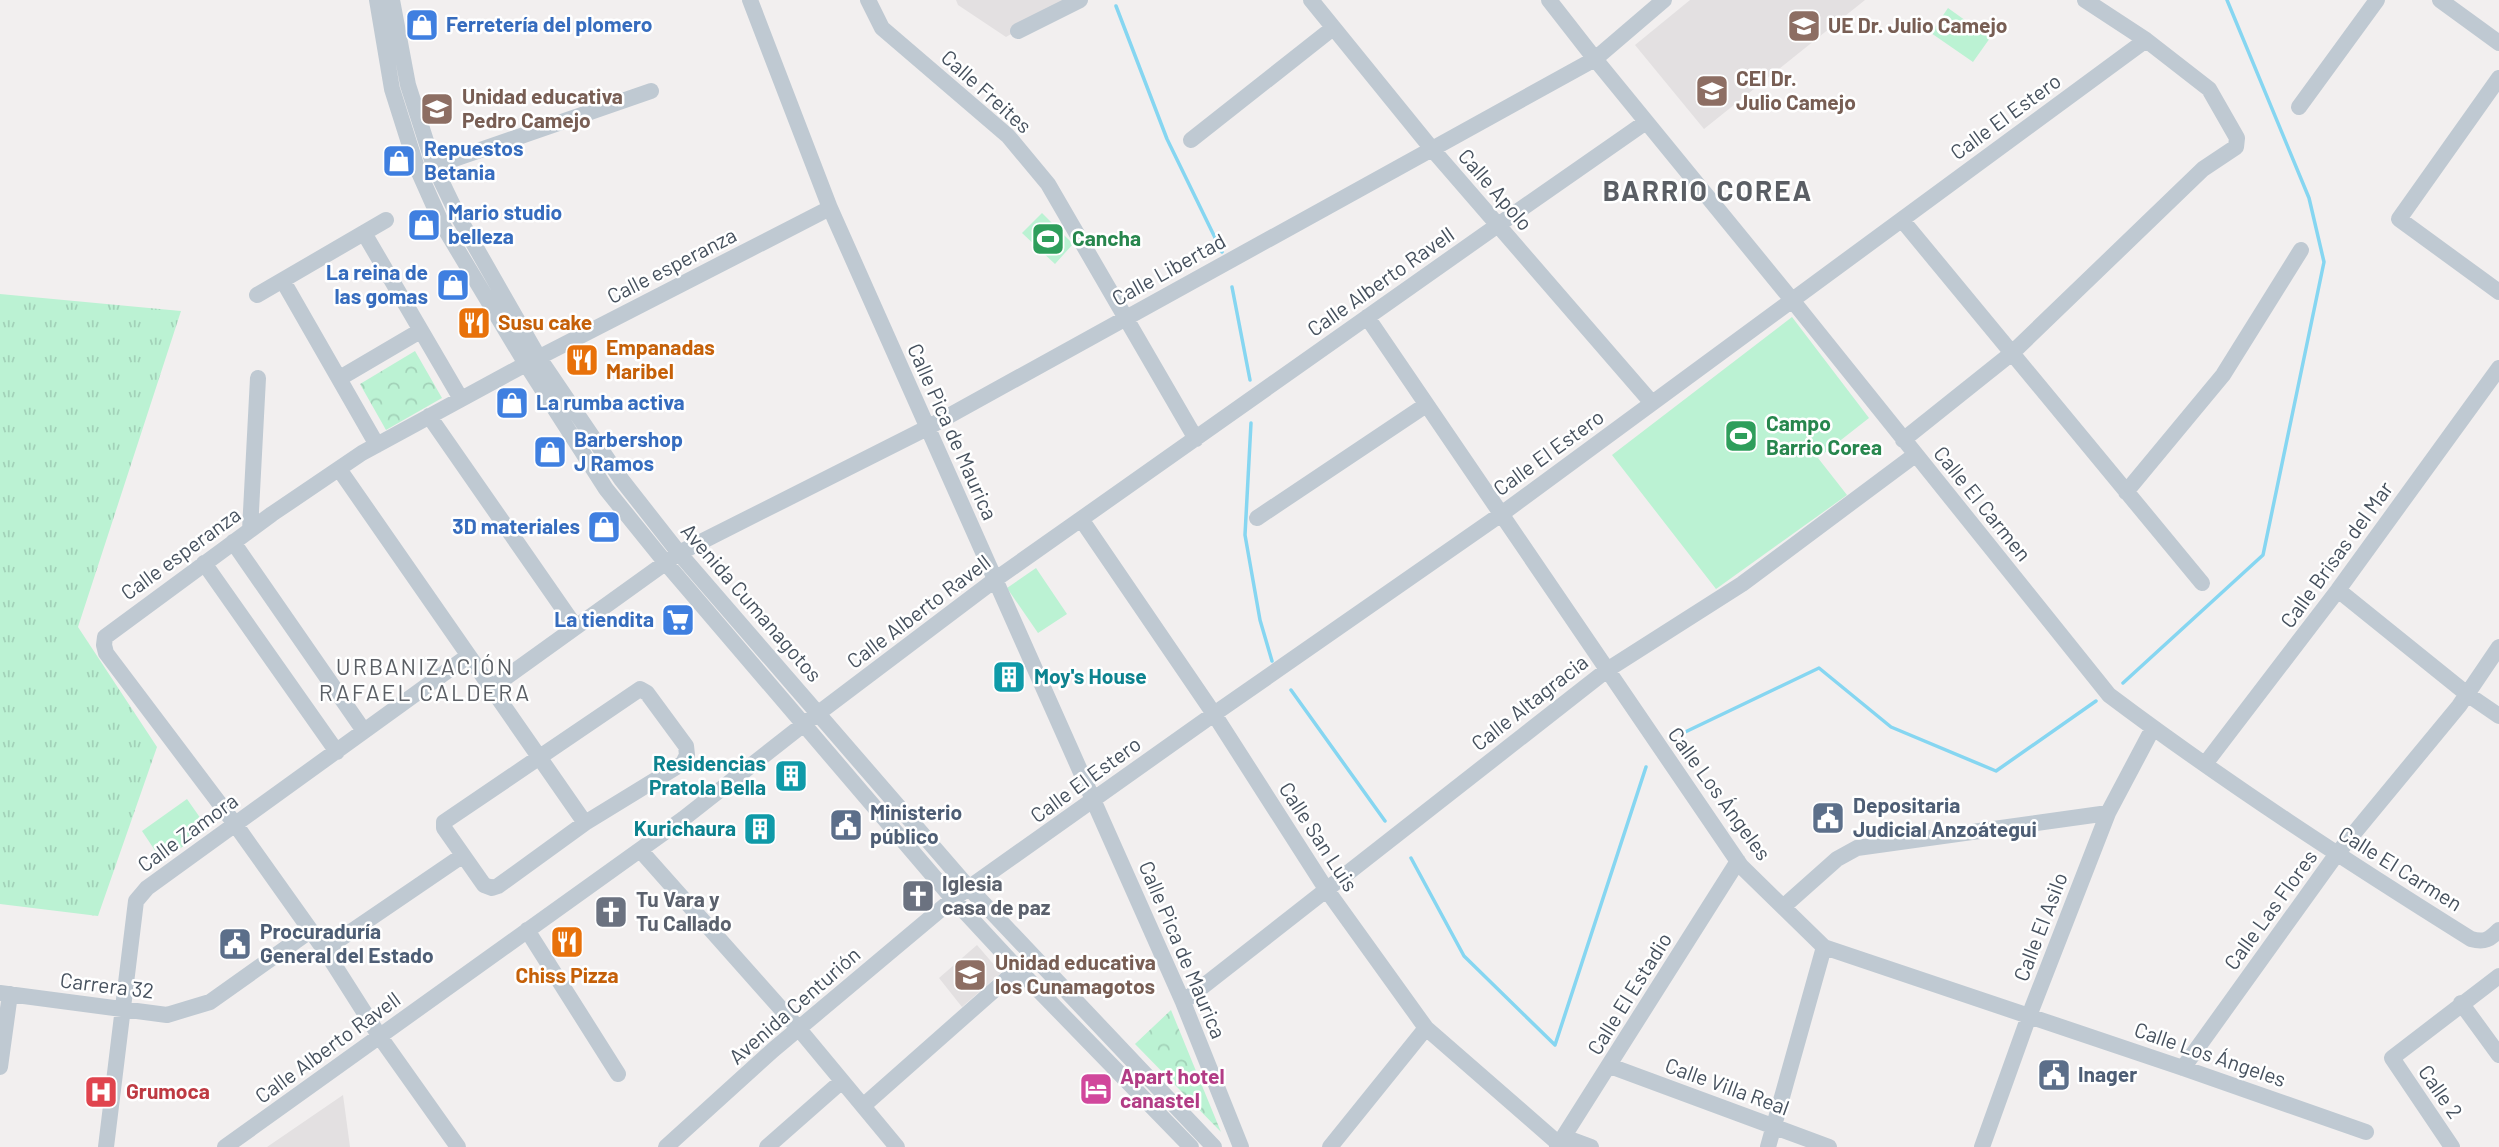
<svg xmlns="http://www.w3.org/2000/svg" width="2499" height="1147" font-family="Barlow,sans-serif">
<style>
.education{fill:#e3e0e1}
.grass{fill:url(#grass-tufts)}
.park{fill:url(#park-crowns)}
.pitch{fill:#bbf2d3}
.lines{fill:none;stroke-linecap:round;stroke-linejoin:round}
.stream{stroke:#86d6f1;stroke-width:3.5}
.minor{stroke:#bfc9d2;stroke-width:16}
.labels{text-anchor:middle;stroke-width:5;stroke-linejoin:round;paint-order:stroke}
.shop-label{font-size:21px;font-weight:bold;fill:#366cbe;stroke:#fff;text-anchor:start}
.education-label{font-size:21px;font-weight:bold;fill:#785e54;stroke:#fff;text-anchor:start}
.street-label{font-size:21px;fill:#46515e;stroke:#fff}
.leisure-label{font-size:21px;font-weight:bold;fill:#27864d;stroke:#fff;text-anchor:start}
.food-label{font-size:21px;font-weight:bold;fill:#c56008;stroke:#fff;text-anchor:start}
.culture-label{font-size:21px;font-weight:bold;fill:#0d838f;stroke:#fff;text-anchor:end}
.service-label{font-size:21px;font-weight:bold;fill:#4e5e75;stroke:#fff;text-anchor:start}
.worship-label{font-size:21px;font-weight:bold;fill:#5b616d;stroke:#fff;text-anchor:start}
.hotel-label{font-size:21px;font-weight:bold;fill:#b23c85;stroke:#fff;text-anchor:start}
.health-label{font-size:21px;font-weight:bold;fill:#be3a42;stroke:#fff;text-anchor:start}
.neighbourhood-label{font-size:23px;letter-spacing:2px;fill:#5b5f65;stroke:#fff}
.district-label{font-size:28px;font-weight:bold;letter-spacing:2px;fill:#5b5f65;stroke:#fff}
</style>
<defs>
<pattern id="grass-tufts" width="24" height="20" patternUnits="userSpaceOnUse" patternTransform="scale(1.75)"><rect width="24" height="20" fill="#bbf2d3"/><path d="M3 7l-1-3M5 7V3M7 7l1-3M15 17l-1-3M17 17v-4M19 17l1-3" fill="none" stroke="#a2d1b8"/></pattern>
<pattern id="park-crowns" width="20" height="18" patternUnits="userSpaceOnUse" patternTransform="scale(1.75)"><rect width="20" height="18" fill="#bbf2d3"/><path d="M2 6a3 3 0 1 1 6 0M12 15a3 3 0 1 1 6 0" fill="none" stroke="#a2d1b8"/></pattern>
</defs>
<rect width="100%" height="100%" fill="#f2efef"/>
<path class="education" d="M 956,0 L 1069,0 L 1006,37 L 958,5 Z
M 1690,0 L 1865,0 L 1704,129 L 1635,45 Z
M 977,945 L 1001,973 L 962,1007 L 939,978 Z
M 343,1095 L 350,1147 L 267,1147 Z"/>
<path class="grass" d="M 0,294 L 181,311 L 78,627 L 157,747 L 98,916 L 0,904 Z"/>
<path class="park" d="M 415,351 L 442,398 L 386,430 L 360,384 Z
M 1171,1010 L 1221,1132 L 1135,1044 Z"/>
<path class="pitch" d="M 1948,8 L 1990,38 L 1973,62 L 1931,33 Z
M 1042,213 L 1073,244 L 1055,264 L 1022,233 Z
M 1792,317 L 1869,418 L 1818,458 L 1847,495 L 1716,589 L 1612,455 Z
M 1036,568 L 1067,614 L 1038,633 L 1007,588 Z
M 187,799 L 208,829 L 162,861 L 142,831 Z"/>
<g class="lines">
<path class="stream" d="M 1116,6 L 1167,139 L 1222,252
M 1232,287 L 1250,380
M 1251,423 L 1245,535 L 1260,620 L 1272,661
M 2123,683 L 2263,555 L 2324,262 L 2309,198 L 2227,0
M 1291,690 L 1385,821
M 1681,734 L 1819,668 L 1891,727 L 1996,771 L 2096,701
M 1411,858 L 1464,956 L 1555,1045 L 1646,767"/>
<path class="minor" d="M 377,0 L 392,89 L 417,168 L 442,224 L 526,364 L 606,489 L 665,562 L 953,899 L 1018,969 L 1191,1147
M 392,0 L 408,85 L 434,166 L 459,218 L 539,358 L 621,479 L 679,553 L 969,888 L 1214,1147
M 750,0 L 830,208 L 1183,1002 L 1241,1147
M 868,0 L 882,28 L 1008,136 L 1048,184 L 1196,439
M 1311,0 L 1432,149 L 1652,403
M 1549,0 L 1595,59 L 1792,300 L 2109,695 C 2226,783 2348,862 2471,939 C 2485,943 2490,939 2499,930
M 2440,0 L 2499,43
M 1018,31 L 1080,0
M 2499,78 L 2399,219 L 2499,292
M 2299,107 L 2377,0
M 1191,140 L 1333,28
M 434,166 L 651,91
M 1902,220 L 2202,583
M 364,233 L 461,399
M 283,281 L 377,445
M 257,295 L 386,220
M 1367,317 L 1741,866 L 1824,947 L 2183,1068 L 2366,1132
M 340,378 L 420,331
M 429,416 L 575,626
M 1903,440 L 2012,353 L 2203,169 L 2236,147 L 2237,138 L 2209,89 L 2146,40 L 2085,0
M 339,469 L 585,823
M 2126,492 L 2223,375 L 2301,250
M 1257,518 L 1426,405
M 1081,519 L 1214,714 L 1326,889 L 1426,1028 L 1559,1144
M 250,530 L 258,378
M 233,542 L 364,731
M 204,563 L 337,752
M 2338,590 L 2467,694 L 2499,716
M 491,688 L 679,553 L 927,428 L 1595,59 L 1664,0
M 640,689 L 647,693 L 686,746 L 687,755 L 683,763 L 585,823 L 498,886 L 492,888 L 484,885 L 444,828 L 444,822 Z
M 2205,764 L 2338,590 L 2499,368
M 640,850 L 799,1029 L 897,1147
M 1783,907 L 1837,859 L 1857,848 L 2108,813
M 527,930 L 618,1074
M 324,950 L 462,856
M 0,993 L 167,1015 L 210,1002 L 310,931
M 1183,1002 L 1607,670 L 1742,584 L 1915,455
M 2461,1003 L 2499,1055
M 1610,1066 L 1829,1147
M 0,1067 L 10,994
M 2183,1068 L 2336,855 L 2459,706 L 2499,647
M 863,1106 L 1018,969
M 1564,1137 L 1591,1147
M 106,1147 L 136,901 L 147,888 L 468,656
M 225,1147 L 683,819 L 804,724 L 996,579 L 1498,225 L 1646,122
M 458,1147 L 380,1037 L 326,952 L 235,824 L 106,653 L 104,645 L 105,637 L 272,514 L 362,453 L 526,364 L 830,208
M 666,1147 L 773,1050 L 953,899 L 1214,714 L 1500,515 L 2146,40
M 767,1147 L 842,1081
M 1330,1147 L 1426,1028
M 1557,1147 L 1738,861
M 1768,1147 L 1824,947
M 1982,1147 L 2029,1016 L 2108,813 L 2153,728
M 2452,1147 L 2392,1058 L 2499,976"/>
</g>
<defs>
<symbol id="shop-square" viewBox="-11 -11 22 22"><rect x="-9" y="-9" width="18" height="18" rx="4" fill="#3f7fe0" stroke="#fff"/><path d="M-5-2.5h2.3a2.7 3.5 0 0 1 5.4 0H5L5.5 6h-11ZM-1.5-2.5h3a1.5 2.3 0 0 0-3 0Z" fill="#fff"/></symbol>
<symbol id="school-square" viewBox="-11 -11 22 22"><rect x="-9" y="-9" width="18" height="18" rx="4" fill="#8d6e63" stroke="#fff"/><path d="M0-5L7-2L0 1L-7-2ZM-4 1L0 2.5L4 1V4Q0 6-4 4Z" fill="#fff"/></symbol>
<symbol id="stadium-square" viewBox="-11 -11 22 22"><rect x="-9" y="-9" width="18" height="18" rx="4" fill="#2e9e5b" stroke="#fff"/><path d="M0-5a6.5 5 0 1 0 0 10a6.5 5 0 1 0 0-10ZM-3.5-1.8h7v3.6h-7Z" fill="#fff"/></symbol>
<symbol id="restaurant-square" viewBox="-11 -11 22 22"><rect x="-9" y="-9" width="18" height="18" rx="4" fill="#e8710a" stroke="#fff"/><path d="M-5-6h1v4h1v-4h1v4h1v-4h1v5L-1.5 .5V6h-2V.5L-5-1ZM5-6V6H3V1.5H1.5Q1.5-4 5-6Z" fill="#fff"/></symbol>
<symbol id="supermarket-square" viewBox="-11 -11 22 22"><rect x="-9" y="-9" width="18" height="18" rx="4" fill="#3f7fe0" stroke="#fff"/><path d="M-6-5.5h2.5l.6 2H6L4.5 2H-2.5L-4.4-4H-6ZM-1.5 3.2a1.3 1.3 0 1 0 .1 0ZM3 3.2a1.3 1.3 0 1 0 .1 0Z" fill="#fff"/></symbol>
<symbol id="building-square" viewBox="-11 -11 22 22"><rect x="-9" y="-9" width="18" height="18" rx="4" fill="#0f9aa8" stroke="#fff"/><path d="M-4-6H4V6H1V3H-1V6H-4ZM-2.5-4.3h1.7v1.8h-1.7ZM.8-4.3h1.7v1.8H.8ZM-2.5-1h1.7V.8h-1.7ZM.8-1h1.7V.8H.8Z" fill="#fff"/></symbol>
<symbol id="civic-square" viewBox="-11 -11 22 22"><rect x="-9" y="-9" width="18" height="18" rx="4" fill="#5c6f8a" stroke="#fff"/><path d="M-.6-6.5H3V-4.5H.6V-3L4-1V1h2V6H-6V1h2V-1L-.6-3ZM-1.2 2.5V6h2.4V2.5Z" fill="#fff"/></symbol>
<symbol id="church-square" viewBox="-11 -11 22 22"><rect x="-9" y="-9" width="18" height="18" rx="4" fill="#6b7280" stroke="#fff"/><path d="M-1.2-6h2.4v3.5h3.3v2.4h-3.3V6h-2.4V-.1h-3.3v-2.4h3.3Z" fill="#fff"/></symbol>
<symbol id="hotel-square" viewBox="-11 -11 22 22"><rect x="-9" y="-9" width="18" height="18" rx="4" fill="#d1479c" stroke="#fff"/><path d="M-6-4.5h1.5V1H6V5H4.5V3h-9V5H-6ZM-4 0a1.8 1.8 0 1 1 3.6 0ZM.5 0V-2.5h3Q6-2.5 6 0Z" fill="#fff"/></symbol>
<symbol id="hospital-square" viewBox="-11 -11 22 22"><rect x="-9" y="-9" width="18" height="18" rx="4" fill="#e0444e" stroke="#fff"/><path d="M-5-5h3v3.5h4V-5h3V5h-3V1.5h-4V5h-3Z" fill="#fff"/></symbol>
</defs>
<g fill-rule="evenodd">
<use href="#shop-square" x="403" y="6" width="38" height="38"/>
<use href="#school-square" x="1785" y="7" width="38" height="38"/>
<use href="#school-square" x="1693" y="72" width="38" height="38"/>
<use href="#school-square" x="418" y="90" width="38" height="38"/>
<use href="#shop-square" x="380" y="142" width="38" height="38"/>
<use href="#shop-square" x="405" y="206" width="38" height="38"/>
<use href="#stadium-square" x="1029" y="220" width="38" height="38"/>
<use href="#shop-square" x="434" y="266" width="38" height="38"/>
<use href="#restaurant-square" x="455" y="304" width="38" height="38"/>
<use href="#restaurant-square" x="563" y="341" width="38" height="38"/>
<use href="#shop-square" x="493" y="384" width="38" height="38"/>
<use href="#stadium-square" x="1722" y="417" width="38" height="38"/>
<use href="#shop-square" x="531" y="433" width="38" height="38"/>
<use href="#shop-square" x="585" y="508" width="38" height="38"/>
<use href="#supermarket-square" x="659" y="601" width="38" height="38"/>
<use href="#building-square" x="990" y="658" width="38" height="38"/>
<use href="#building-square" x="772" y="757" width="38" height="38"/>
<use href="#civic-square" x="1809" y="799" width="38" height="38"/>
<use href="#civic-square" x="827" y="806" width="38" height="38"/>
<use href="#building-square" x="741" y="810" width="38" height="38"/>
<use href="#church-square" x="899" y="877" width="38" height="38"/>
<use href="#church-square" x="592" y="893" width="38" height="38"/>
<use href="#restaurant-square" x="548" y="923" width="38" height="38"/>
<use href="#civic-square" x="216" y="925" width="38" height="38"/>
<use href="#school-square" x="951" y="956" width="38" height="38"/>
<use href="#civic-square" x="2035" y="1056" width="38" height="38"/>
<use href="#hotel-square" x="1077" y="1070" width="38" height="38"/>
<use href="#hospital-square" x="82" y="1073" width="38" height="38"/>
</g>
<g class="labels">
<g class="shop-label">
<text x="446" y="32">Ferretería del plomero</text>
<text x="424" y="156">Repuestos<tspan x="424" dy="24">Betania</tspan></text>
<text x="448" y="220">Mario studio<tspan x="448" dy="24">belleza</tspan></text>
<text x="428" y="280" text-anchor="end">La reina de<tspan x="428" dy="24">las gomas</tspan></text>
<text x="536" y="410">La rumba activa</text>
<text x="574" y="447">Barbershop<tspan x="574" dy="24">J Ramos</tspan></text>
<text x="580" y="534" text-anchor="end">3D materiales</text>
<text x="654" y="627" text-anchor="end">La tiendita</text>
</g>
<g class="education-label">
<text x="1828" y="33">UE Dr. Julio Camejo</text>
<text x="1736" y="86">CEI Dr.<tspan x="1736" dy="24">Julio Camejo</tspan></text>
<text x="462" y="104">Unidad educativa<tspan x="462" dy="24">Pedro Camejo</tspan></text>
<text x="995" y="970">Unidad educativa<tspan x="995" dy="24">los Cunamagotos</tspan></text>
</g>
<g class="street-label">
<text transform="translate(986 92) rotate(42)" y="7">Calle Freites</text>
<text transform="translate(2006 117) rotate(-36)" y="7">Calle El Estero</text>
<text transform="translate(1495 190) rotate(49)" y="7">Calle Apolo</text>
<text transform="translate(672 266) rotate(-27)" y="7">Calle esperanza</text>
<text transform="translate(1169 270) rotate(-29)" y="7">Calle Libertad</text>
<text transform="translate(1381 282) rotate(-35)" y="7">Calle Alberto Ravell</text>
<text transform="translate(952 432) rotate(66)" y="7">Calle Pica de Maurica</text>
<text transform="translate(1549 453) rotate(-36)" y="7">Calle El Estero</text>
<text transform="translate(1982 504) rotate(51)" y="7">Calle El Carmen</text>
<text transform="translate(181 554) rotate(-36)" y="7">Calle esperanza</text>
<text transform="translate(2337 555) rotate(-54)" y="7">Calle Brisas del Mar</text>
<text transform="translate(751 603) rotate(49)" y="7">Avenida Cumanagotos</text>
<text transform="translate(919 612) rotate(-37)" y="7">Calle Alberto Ravell</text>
<text transform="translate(1530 703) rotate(-38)" y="7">Calle Altagracia</text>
<text transform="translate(1086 780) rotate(-36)" y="7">Calle El Estero</text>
<text transform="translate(1719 794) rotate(54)" y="7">Calle Los Ángeles</text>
<text transform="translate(188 833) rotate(-36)" y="7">Calle Zamora</text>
<text transform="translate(1318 837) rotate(57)" y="7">Calle San Luis</text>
<text transform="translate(2400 869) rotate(32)" y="7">Calle El Carmen</text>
<text transform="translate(2271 910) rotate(-54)" y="7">Calle Las Flores</text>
<text transform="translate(2041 927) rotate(-69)" y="7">Calle El Asilo</text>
<text transform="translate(1182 950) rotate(67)" y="7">Calle Pica de Maurica</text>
<text transform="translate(107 986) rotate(7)" y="7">Carrera 32</text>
<text transform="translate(1630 994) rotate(-58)" y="7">Calle El Estadio</text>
<text transform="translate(795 1006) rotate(-41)" y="7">Avenida Centurión</text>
<text transform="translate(328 1048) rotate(-36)" y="7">Calle Alberto Ravell</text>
<text transform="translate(2210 1055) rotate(19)" y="7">Calle Los Ángeles</text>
<text transform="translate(1727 1087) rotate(20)" y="7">Calle Villa Real</text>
<text transform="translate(2440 1092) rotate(55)" y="7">Calle 2</text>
</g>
<g class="leisure-label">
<text x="1072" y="246">Cancha</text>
<text x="1766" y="431">Campo<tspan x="1766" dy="24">Barrio Corea</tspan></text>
</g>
<g class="food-label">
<text x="498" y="330">Susu cake</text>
<text x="606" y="355">Empanadas<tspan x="606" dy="24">Maribel</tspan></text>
<text x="567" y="983" text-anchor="middle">Chiss Pizza</text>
</g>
<g class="culture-label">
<text x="1034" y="684" text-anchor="start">Moy's House</text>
<text x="766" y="771">Residencias<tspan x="766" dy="24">Pratola Bella</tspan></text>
<text x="736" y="836">Kurichaura</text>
</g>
<g class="service-label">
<text x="1853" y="813">Depositaria<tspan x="1853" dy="24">Judicial Anzoátegui</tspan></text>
<text x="870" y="820">Ministerio<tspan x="870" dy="24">público</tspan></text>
<text x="260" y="939">Procuraduría<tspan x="260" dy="24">General del Estado</tspan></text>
<text x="2078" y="1082">Inager</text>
</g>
<g class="worship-label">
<text x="942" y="891">Iglesia<tspan x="942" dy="24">casa de paz</tspan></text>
<text x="636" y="907">Tu Vara y<tspan x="636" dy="24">Tu Callado</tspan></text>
</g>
<g class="hotel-label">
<text x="1120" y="1084">Apart hotel<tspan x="1120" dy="24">canastel</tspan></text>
</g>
<g class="health-label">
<text x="126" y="1099">Grumoca</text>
</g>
<g class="neighbourhood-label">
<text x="425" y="675">URBANIZACIÓN<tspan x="425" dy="26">RAFAEL CALDERA</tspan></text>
</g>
<g class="district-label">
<text x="1708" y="201">BARRIO COREA</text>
</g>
</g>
</svg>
